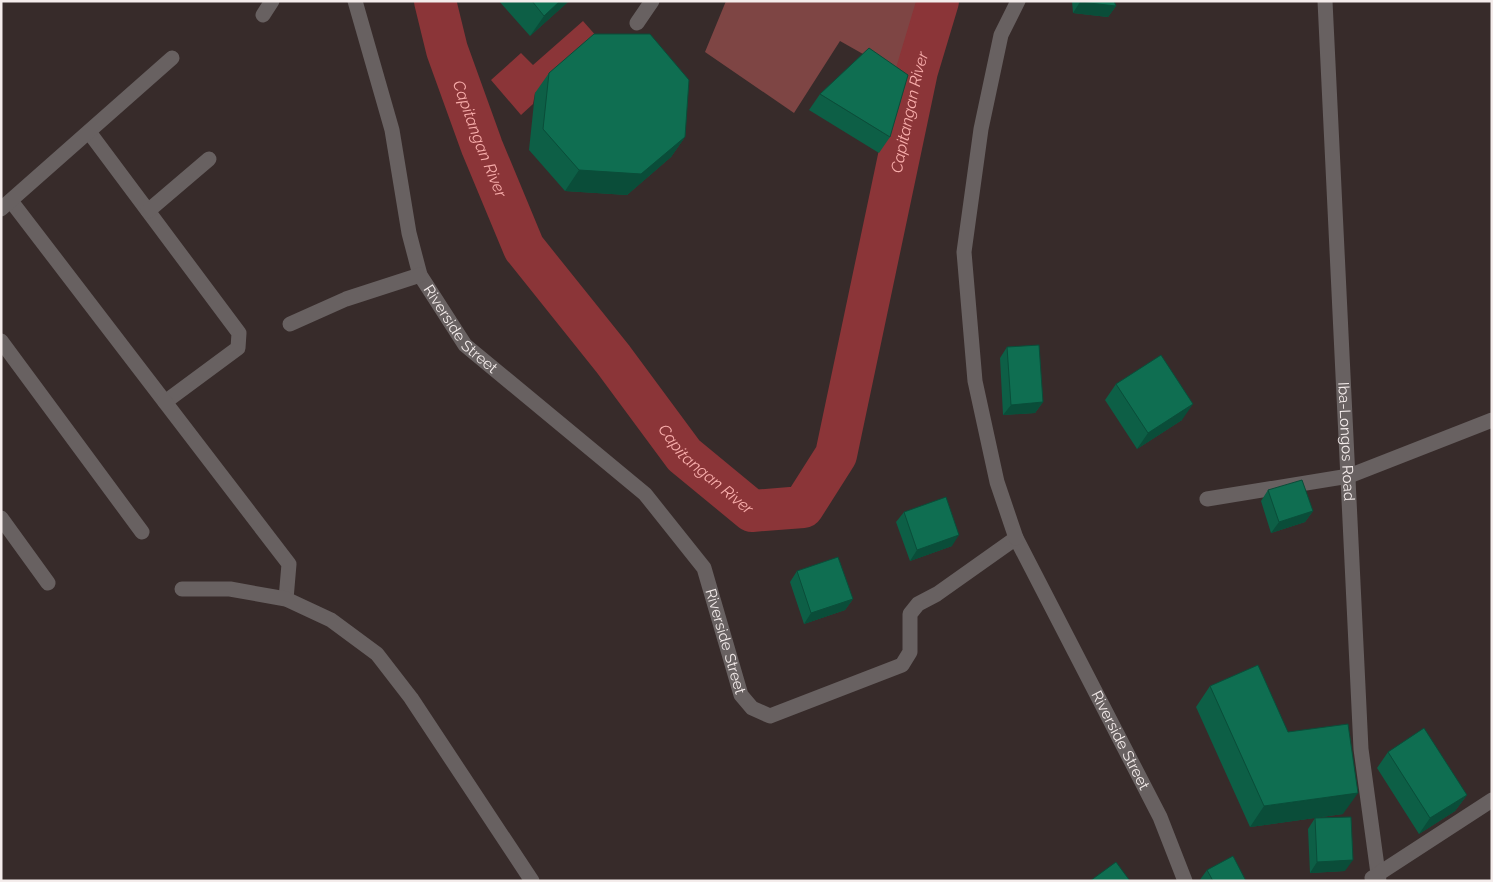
<svg xmlns="http://www.w3.org/2000/svg" width="1493" height="882" font-family="Raleway,sans-serif">
<style>
.green{fill:#7e4544}
.water{fill:#8b3538}
.lines{fill:none;stroke-linecap:round;stroke-linejoin:round}
.river{stroke:#8b3538;stroke-width:42}
.minor{stroke:#686161;stroke-width:15}
.wall{fill:#0d5f46}
.shaded-wall{fill:#0a4d39}
.building{fill:#0f6e51;stroke:#0a4d39}
.labels{text-anchor:middle;stroke-width:4;stroke-linejoin:round;paint-order:stroke}
.street-label{font-size:15px;fill:#f4eceb;stroke:#372b2a}
.water-label{font-size:16px;font-style:italic;fill:#f8adab;stroke:#372b2a}
</style>
<rect width="100%" height="100%" fill="#372b2a"/>
<path class="green" d="M 726,1 L 920,1 L 902,76 L 840,41 L 794,113 L 705,52 Z"/>
<path class="water" d="M 583,21 L 605,46 L 535,93 L 533,104 L 521,115 L 491,80 L 521,53 L 533,65 Z"/>
<g class="lines">
<path class="river" id="s1" d="M 435,1 L 447,50 L 482,147 L 524,248 L 613,359 L 684,455 L 752,511 L 803,507 L 836,455 L 917,71 L 938,1"/>
<g class="minor">
<path id="s2" d="M 355,1 L 392,130 L 409,233 L 420,275 L 465,345 L 645,494 L 704,568 L 741,695 L 752,708 L 770,716 L 902,665 L 910,652 L 910,614 L 918,604 L 937,594 L 1016,538 L 1160,817 L 1185,881"/>
<path id="s3" d="M 1325,1 L 1361,749 L 1379,881"/>
<path d="M 263,15 L 272,1"/>
<path d="M 637,23 L 652,1"/>
<path d="M 89,132 L 239,333 L 238,348 L 165,402"/>
<path d="M 11,201 L 289,564 L 286,599"/>
<path d="M 1,209 L 172,58"/>
<path d="M 148,211 L 209,159"/>
<path d="M 290,324 L 346,299 L 420,275"/>
<path d="M 1,341 L 142,532"/>
<path d="M 1207,499 L 1349,476 L 1492,420"/>
<path d="M 1,518 L 48,583"/>
<path d="M 1016,538 L 997,482 L 975,381 L 964,252 L 981,129 L 1001,35 L 1018,1"/>
<path d="M 182,589 L 230,589 L 286,599 L 331,620 L 377,654 L 411,698 L 532,881"/>
<path d="M 1372,878 L 1492,800"/>
</g>
</g>
<path class="wall" d="M 499,1 L 569,1 L 530,36 Z
M 1072,1 L 1114,1 L 1116,6 L 1108,17 L 1073,13 Z
M 549,73 L 685,137 L 671,157 L 627,195 L 565,191 L 529,150 L 535,93 Z
M 820,94 L 890,137 L 879,153 L 809,110 Z
M 1007,347 L 1043,402 L 1035,413 L 1003,415 L 1000,358 Z
M 1116,384 L 1182,420 L 1137,449 L 1105,400 Z
M 1268,490 L 1313,511 L 1305,522 L 1271,533 L 1261,501 Z
M 904,512 L 952,546 L 910,561 L 896,522 Z
M 797,571 L 853,599 L 845,610 L 804,624 L 790,582 Z
M 1210,686 L 1288,732 L 1343,814 L 1250,827 L 1196,707 Z
M 1388,752 L 1467,795 L 1455,811 L 1419,834 L 1377,768 Z
M 1315,818 L 1345,871 L 1310,873 L 1308,829 Z
M 1207,870 L 1246,881 L 1199,881 Z"/>
<path class="shaded-wall" d="M 560,1 L 569,1 L 530,36 L 544,16 Z
M 1080,2 L 1116,6 L 1108,17 L 1073,13 Z
M 685,137 L 671,157 L 627,195 L 565,191 L 579,170 Z
M 1043,402 L 1035,413 L 1003,415 L 1011,405 Z
M 1193,404 L 1182,420 L 1137,449 L 1148,433 Z
M 1313,511 L 1305,522 L 1271,533 L 1279,522 Z
M 959,535 L 952,546 L 910,561 L 917,550 Z
M 853,599 L 845,610 L 804,624 L 811,613 Z
M 1358,793 L 1343,814 L 1250,827 L 1264,806 Z
M 1467,795 L 1455,811 L 1419,834 L 1430,818 Z
M 1353,860 L 1345,871 L 1310,873 L 1317,862 Z"/>
<path class="building" d="M 532,1 L 560,1 L 544,16 Z
M 1080,1 L 1114,1 L 1116,6 L 1080,2 Z
M 594,34 L 650,34 L 689,80 L 685,137 L 641,174 L 579,170 L 543,129 L 549,73 Z
M 869,48 L 908,75 L 890,137 L 820,94 Z
M 1039,345 L 1043,402 L 1011,405 L 1007,347 Z
M 1161,355 L 1193,404 L 1148,433 L 1116,384 Z
M 1302,480 L 1313,511 L 1279,522 L 1268,490 Z
M 946,497 L 959,535 L 917,550 L 904,512 Z
M 838,557 L 853,599 L 811,613 L 797,571 Z
M 1258,665 L 1288,732 L 1348,724 L 1358,793 L 1264,806 L 1210,686 Z
M 1424,728 L 1467,795 L 1430,818 L 1388,752 Z
M 1351,817 L 1353,860 L 1317,862 L 1315,818 Z
M 1233,856 L 1246,881 L 1213,881 L 1207,870 Z
M 1116,862 L 1130,881 L 1090,881 Z"/>
<g class="labels">
<g class="street-label">
<text dy="5" stroke="none"><textPath href="#s2" startOffset="350">Riverside Street</textPath></text>
<text dy="5" stroke="none"><textPath href="#s3" startOffset="441">Iba-Longos Road</textPath></text>
<text dy="5" stroke="none"><textPath href="#s2" startOffset="770">Riverside Street</textPath></text>
<text dy="5" stroke="none"><textPath href="#s2" startOffset="1416">Riverside Street</textPath></text>
</g>
<g class="water-label">
<text dy="6" stroke="none"><textPath href="#s1" startOffset="1076">Capitangan River</textPath></text>
<text dy="6" stroke="none"><textPath href="#s1" startOffset="145">Capitangan River</textPath></text>
<text dy="6" stroke="none"><textPath href="#s1" startOffset="550">Capitangan River</textPath></text>
</g>
</g>
<rect width="1493" height="882" fill="none" stroke="#f4eceb" stroke-width="5"/>
</svg>
